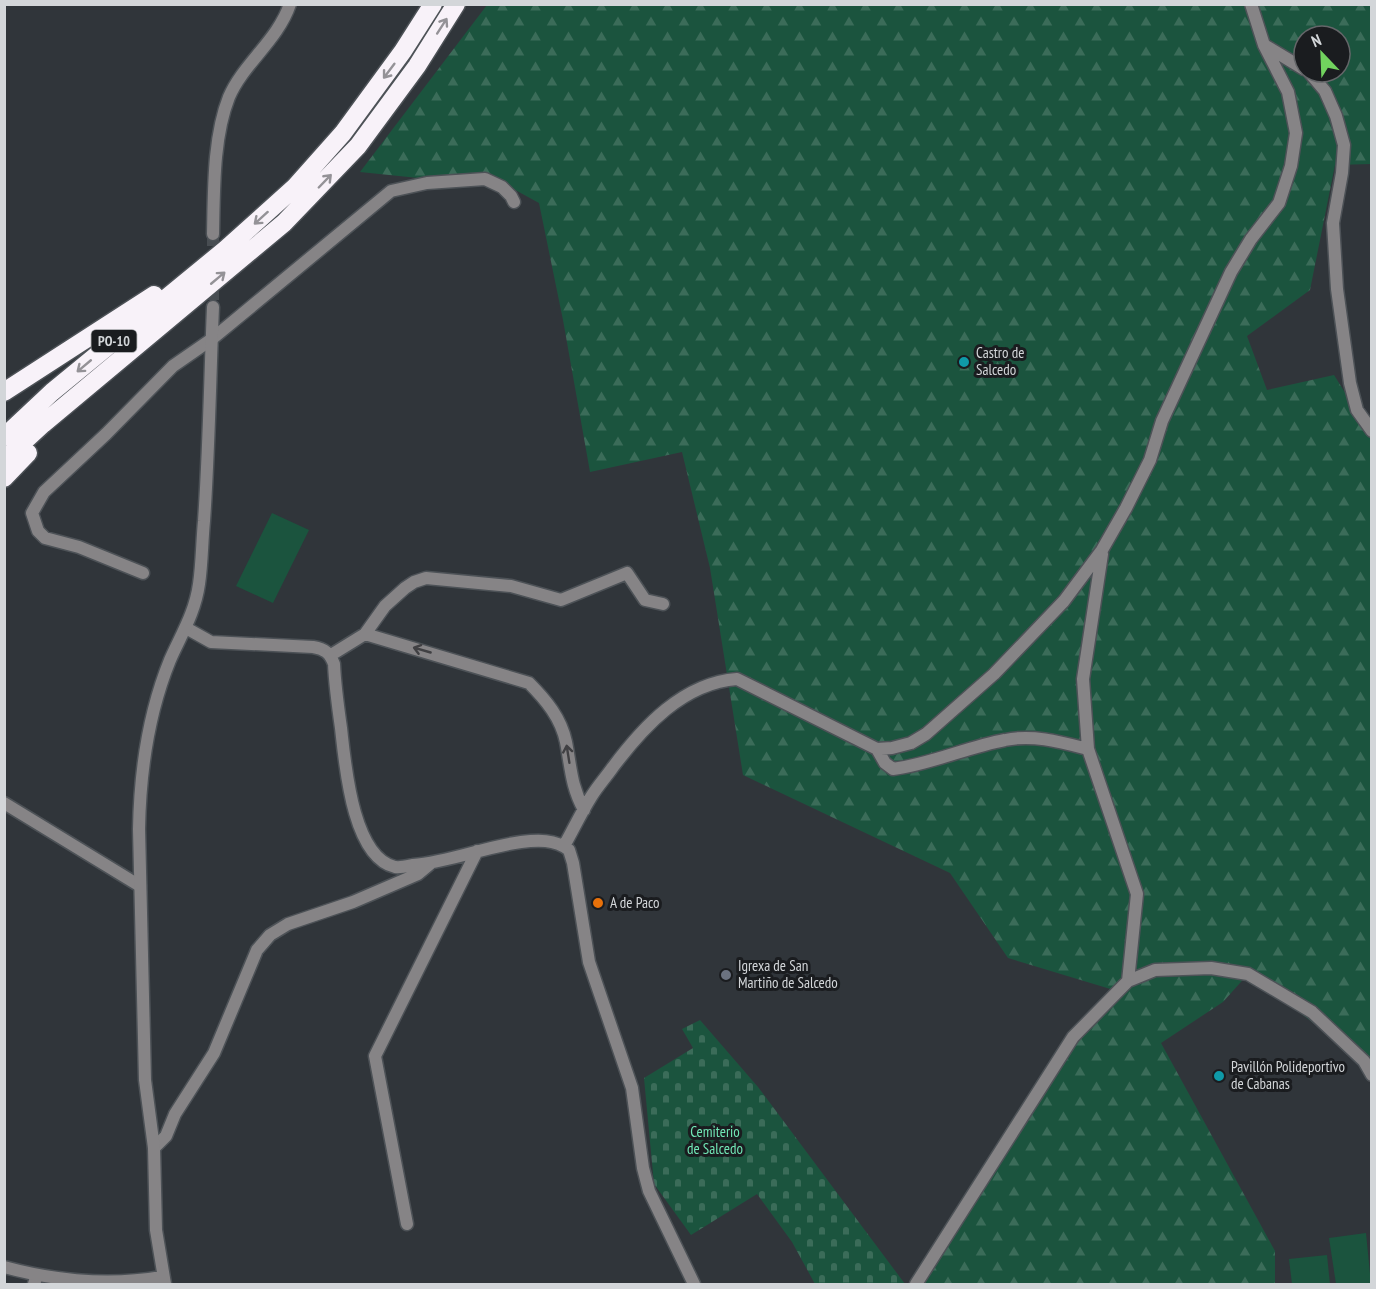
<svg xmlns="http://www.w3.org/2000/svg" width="1376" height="1289" font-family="'PT Sans Narrow',sans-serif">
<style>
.forest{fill:url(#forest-firs);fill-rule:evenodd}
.cemetery{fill:url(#cemetery-stones)}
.pitch{fill:#1b543e}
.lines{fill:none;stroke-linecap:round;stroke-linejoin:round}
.tertiary-tunnel{stroke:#484d52;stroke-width:12;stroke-dasharray:12 6;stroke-linecap:butt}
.minor-casing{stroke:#4d5257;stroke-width:15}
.tertiary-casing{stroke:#4d5257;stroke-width:15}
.motorway-casing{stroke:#4d5257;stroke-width:21}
.minor{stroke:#868486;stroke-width:12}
.tertiary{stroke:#868486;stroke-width:12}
.motorway{stroke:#f8f2f9;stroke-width:18}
.oneway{stroke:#949297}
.oneway2{stroke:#404043}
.culture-dot{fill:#0f9aa8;stroke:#1a1c1f;stroke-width:2}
.food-dot{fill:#e8710a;stroke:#1a1c1f;stroke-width:2}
.worship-dot{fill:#6b7280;stroke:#1a1c1f;stroke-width:2}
.labels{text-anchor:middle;stroke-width:6;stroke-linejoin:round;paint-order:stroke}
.shield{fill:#1a1c1f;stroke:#9c9ea1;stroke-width:1.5}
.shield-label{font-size:14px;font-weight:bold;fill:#d3d6d9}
.poi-label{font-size:15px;fill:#d3d6d9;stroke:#1a1c1f;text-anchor:start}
.park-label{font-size:15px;fill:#71e7b6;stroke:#1a1c1f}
</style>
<defs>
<pattern id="forest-firs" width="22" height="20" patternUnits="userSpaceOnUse" patternTransform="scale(1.5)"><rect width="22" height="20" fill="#1b543e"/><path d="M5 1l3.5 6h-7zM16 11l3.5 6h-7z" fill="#3b6c59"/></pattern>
<pattern id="cemetery-stones" width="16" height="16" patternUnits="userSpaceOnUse" patternTransform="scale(1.5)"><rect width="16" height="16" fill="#1b543e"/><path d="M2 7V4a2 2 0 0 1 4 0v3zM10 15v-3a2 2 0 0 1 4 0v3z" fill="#3b6c59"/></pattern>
</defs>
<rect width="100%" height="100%" fill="#30353a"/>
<path class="forest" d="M 487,5 L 1371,5 L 1371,164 L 1335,165 L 1310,290 L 1247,336 L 1267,390 L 1334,375 L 1371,434 L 1371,1061 L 1364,1061 L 1248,974 L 1223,1002 L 1161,1043 L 1275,1251 L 1275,1284 L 916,1284 L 1025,1111 L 1117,991 L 1008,958 L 950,873 L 743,775 L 710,568 L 682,452 L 590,472 L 563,320 L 539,203 L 486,174 L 428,179 L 360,172 ZM 1304,36 L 1340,36 L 1340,72 L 1304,72 Z"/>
<path class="cemetery" d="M 700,1020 L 758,1087 L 905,1284 L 815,1284 L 792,1242 L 757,1194 L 691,1235 L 654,1184 L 644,1078 L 693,1048 L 682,1029 Z"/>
<path class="pitch" d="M 272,513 L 309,530 L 273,603 L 236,586 Z
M 1366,1233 L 1371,1284 L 1336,1284 L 1329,1238 Z
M 1327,1255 L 1330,1284 L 1292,1284 L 1289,1259 Z"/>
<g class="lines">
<path class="tertiary-tunnel" d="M 213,234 L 213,307"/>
<defs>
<path id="minor" d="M 1264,45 L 1304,69
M 1309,72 L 1325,91 L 1336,116 L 1344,145 L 1342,173 L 1333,223 L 1337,289 L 1350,383 L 1357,410 L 1372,431
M 143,573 L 79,547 L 45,538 L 38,531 L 32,513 L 44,492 L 106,434 L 173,366 L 212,339 L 391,191 L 427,183 L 485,179 L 502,187 L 511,196 L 514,202
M 186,628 L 211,642 L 313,647 C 325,649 330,653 334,664 C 335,686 338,707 341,728 C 345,763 352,857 395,867 C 400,868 408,866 413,865 C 450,862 484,847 521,842 C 537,840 555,839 569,850 L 573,863 L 589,962 L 632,1088 L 643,1168 L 649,1191 L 694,1284
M 365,634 L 529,683 C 546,700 561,718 566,742 C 571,768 571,786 584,810
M 331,655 L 365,634 L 385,606 L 405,588 L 414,582 L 426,578 L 511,586 L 561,600 L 627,573 L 645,600 L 663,604
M 877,749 L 885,763 L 893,769 C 932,764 967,747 1005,740 C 1033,734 1061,742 1088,749 L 1137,894 L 1128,981 L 1073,1037 L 916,1284
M 1088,749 L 1083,679 L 1102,554
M 4,803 L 140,886
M 564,846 C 573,830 581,813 591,797 C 597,787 606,777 613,767 C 643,727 683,683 737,679 L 877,749 L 892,748 L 911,743 L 926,734 L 994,674 L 1064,601 L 1102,550 L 1126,508 L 1150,460 L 1162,421 L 1231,272 L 1251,239 L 1279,203 L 1291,166 L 1296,133 L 1288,92 L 1264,45 L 1251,4
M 1128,981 L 1155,970 L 1211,968 L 1248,974 L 1312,1012 L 1364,1061 L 1372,1075
M 154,1148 L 166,1136 L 175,1114 L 214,1053 L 257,950 L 270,935 L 288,924 L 353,902 L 418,874 L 430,864
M 407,1224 L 375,1056 L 477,851
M 34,1284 L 37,1275"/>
<path id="tertiary" d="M 213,234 C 214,191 213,137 229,97 C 243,64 278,40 290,4
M 4,1267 C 56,1281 110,1286 162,1277
M 165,1284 L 156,1230 L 154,1148 L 145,1080 L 139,829 C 140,772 148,714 170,660 C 181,635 195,613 199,584 C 202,564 202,542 204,521 C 209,450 210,378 213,307"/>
<path id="motorway" d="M 4,392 L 154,295
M 4,437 L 52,392 L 226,249 L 295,187 L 343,133 L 403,51 L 433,4
M 4,460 L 43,424 L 284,223 L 358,146 L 417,66 L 456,4
M 4,478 L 28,453"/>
</defs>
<use href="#minor" class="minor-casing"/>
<use href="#tertiary" class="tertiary-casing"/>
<use href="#motorway" class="motorway-casing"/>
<use href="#minor" class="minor"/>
<use href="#tertiary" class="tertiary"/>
<use href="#motorway" class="motorway"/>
</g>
<defs><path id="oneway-shaft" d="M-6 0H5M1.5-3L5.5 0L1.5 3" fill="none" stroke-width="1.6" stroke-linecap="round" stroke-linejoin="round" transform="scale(1.5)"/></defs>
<g class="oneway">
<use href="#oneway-shaft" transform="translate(442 26) rotate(-57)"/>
<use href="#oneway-shaft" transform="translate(389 71) rotate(127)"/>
<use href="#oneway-shaft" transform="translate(325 181) rotate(-46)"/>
<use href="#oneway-shaft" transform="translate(261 218) rotate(138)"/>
<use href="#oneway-shaft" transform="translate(218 278) rotate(-40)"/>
<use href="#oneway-shaft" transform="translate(84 366) rotate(140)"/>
</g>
<g class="oneway2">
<use href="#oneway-shaft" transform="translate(422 650) rotate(-164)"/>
<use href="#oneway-shaft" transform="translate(568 754) rotate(-99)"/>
</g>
<g class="culture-dot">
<circle cx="964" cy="362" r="6"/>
<circle cx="1219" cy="1076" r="6"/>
</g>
<circle class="food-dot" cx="598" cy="903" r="6"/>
<circle class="worship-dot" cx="726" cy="975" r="6"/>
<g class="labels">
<rect class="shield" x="91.5" y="330" width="45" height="22" rx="4.5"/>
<g class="shield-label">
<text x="114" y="346">PO-10</text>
</g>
<g class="poi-label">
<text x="976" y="358">Castro de<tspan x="976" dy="17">Salcedo</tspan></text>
<text x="610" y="908">A de Paco</text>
<text x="738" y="971">Igrexa de San<tspan x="738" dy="17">Martiño de Salcedo</tspan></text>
<text x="1231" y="1072">Pavillón Polideportivo<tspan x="1231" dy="17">de Cabanas</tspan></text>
</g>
<g class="park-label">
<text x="715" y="1137">Cemiterio<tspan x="715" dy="17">de Salcedo</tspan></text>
</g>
</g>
<rect width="1376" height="1289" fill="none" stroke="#d3d6d9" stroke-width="12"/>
<g transform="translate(1322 54) rotate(337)"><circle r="28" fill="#1a1c1f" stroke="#646669" stroke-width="1.5"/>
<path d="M0-4.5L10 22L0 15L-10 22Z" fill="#71d35e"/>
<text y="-9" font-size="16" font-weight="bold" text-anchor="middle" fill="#d3d6d9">N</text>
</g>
</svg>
